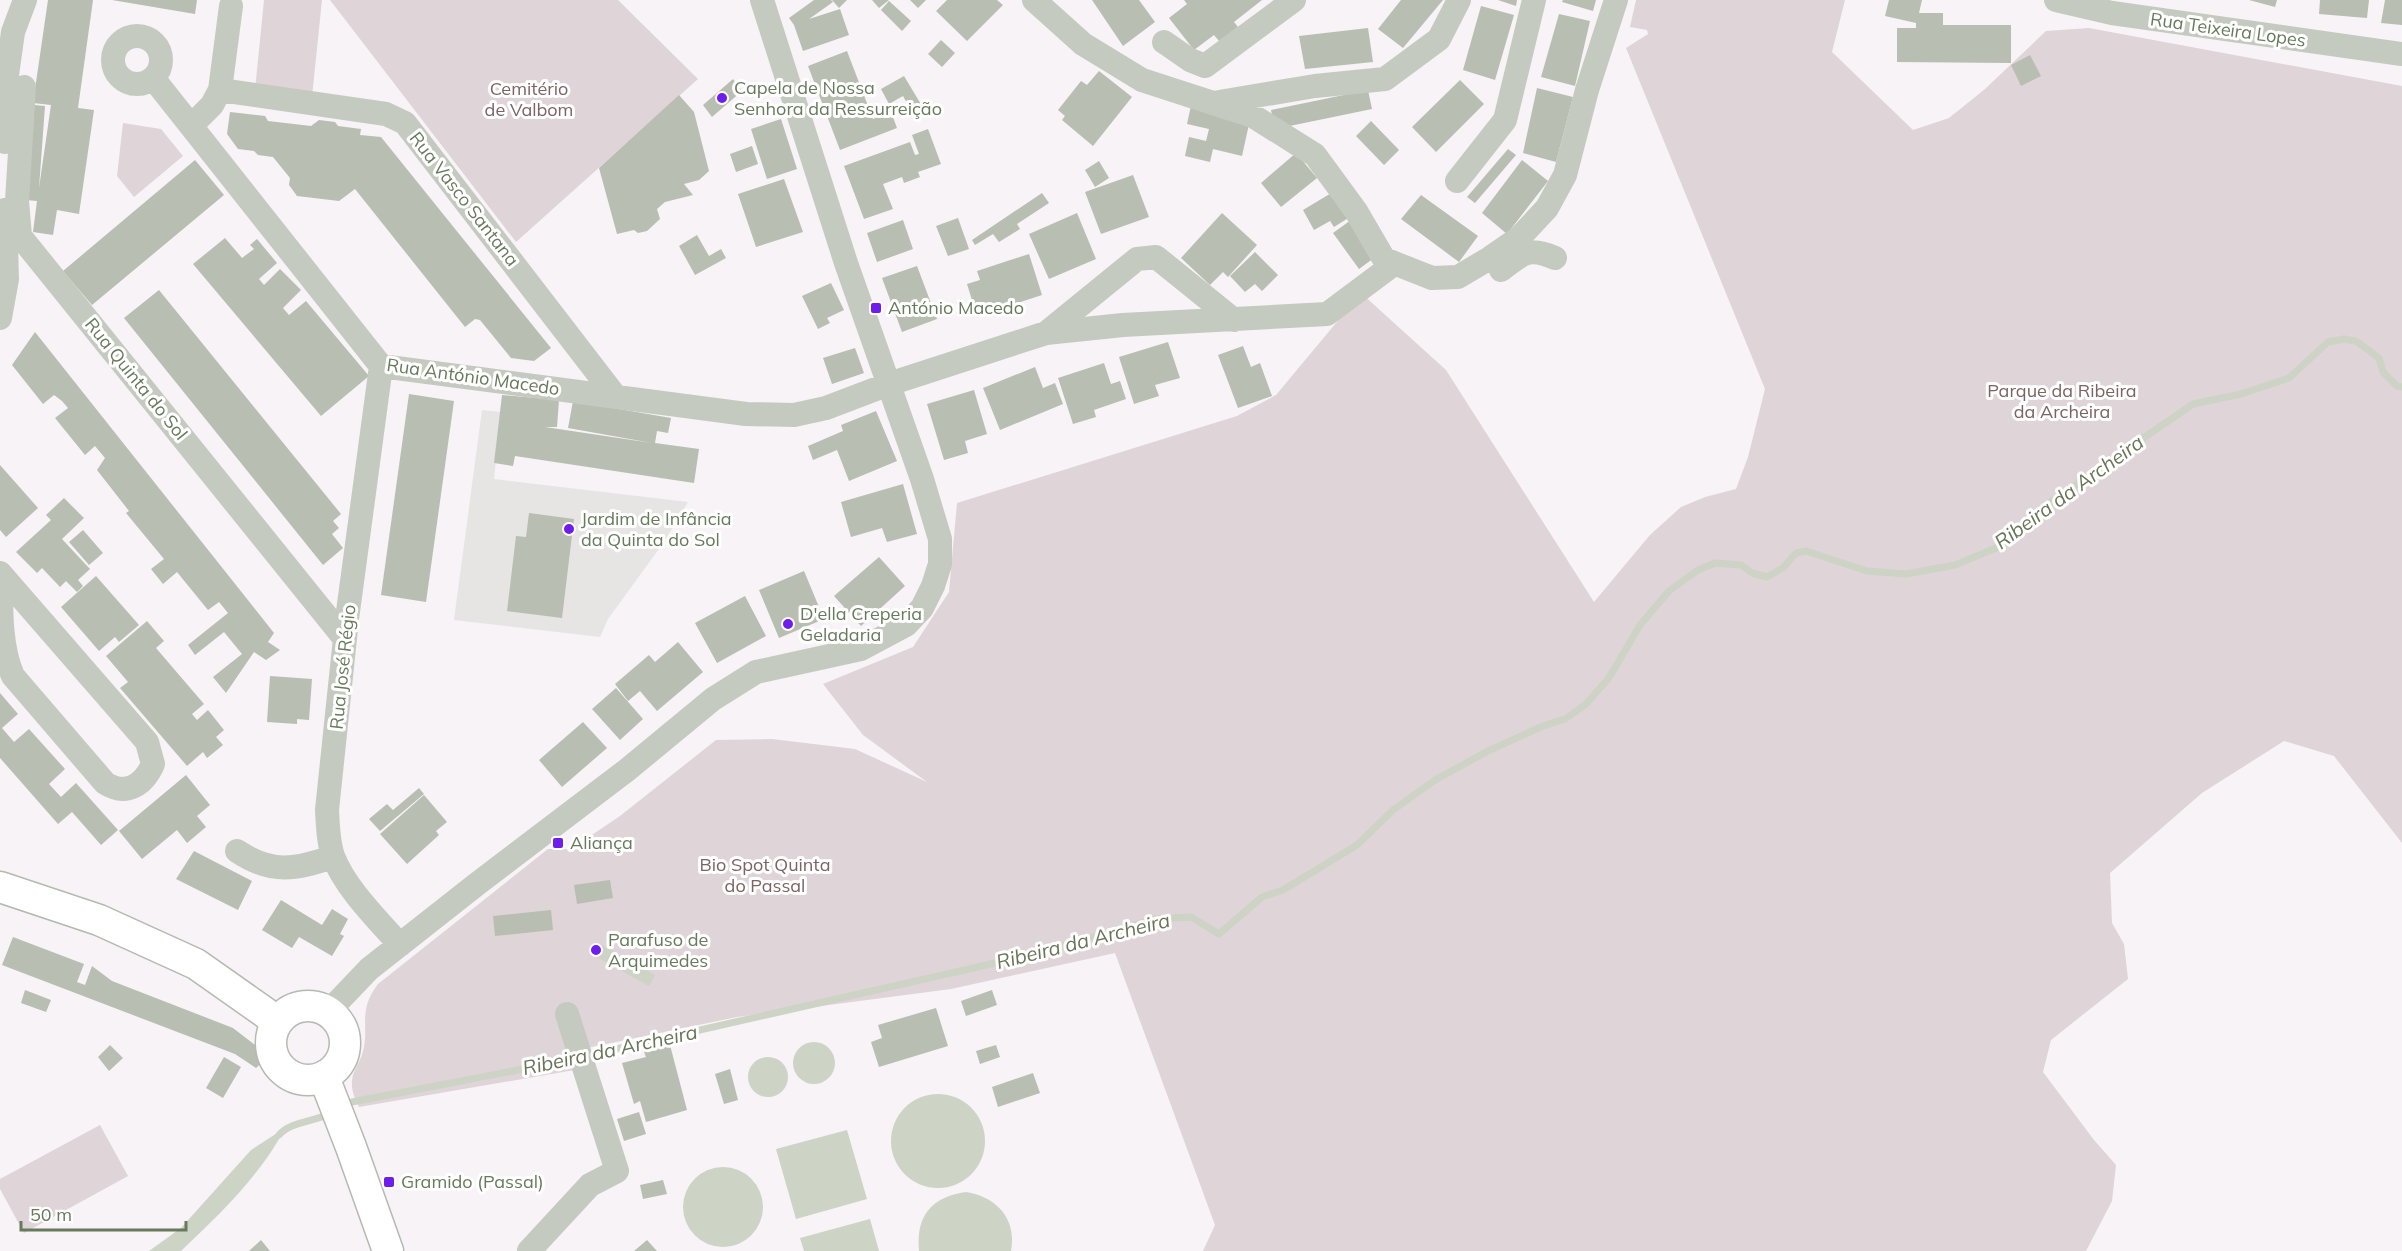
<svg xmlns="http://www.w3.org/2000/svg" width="2402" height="1251" font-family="Mulish,sans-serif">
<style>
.built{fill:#e6e5e4}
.green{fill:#dfd4d7}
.water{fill:#cdd3c5}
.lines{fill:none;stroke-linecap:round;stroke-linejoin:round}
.stream{stroke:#cdd3c5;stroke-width:7}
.building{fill:#b8beb1}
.major-casing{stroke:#b4bab0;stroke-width:33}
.minor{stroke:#c5cac1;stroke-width:24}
.major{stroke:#fff;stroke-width:30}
.poi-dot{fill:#6f1ded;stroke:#fff;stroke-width:2}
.labels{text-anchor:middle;stroke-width:6;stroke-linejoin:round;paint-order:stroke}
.street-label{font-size:18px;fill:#687a5c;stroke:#fff}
.poi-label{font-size:18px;fill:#687a5c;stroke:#fff;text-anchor:start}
.park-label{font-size:18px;fill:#7d6364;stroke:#fff}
.water-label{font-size:20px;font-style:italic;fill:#677456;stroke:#fff}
</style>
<rect width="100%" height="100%" fill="#f7f3f6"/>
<path class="built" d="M 482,410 L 501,412 L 494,479 L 688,502 L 664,542 L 608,619 L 600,637 L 454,620 Z"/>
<path class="green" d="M 264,0 L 322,0 L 312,97 L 255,90 Z
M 330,0 L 618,0 L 698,79 L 516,242 Z
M 1636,0 L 1845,0 L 1832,52 L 1913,130 L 1949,118 L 1985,89 L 2046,31 L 2089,28 L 2402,86 L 2402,843 L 2334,756 L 2284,741 L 2202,793 L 2110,873 L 2112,923 L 2124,944 L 2128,979 L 2051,1040 L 2043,1072 L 2094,1140 L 2116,1165 L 2112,1201 L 2086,1251 L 1203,1251 L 1215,1225 L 1115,953 L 951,989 L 737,1017 L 587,1048 L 592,1067 L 359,1107 C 356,1100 352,1093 352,1085 C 351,1074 358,1065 362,1055 C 371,1027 356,1013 378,984 L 548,849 L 571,849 L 620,816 L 716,740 L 772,739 L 855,749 L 927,782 L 863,735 L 823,684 L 913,647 L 949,592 L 957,503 L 1237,416 L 1276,395 L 1361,293 L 1446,370 L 1594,602 L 1650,535 L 1681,507 L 1705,497 L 1736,489 L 1748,457 L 1765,389 L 1626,48 L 1648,34 L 1647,30 L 1630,27 Z
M 123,123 L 161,129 L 183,156 L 134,197 L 117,176 Z
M 100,1125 L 128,1176 L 24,1233 L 0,1189 L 0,1179 Z"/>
<path class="water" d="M 596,942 L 655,975 L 649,986 L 590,953 Z
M793 1063a21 21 0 1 1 42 0a21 21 0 1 1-42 0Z
M748 1077a20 20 0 1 1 40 0a20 20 0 1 1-40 0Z
M891 1141a47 47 0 1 1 94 0a47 47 0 1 1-94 0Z
M 285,1128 C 261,1175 219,1215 181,1251 L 149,1251 L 181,1228 L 251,1150 Z
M 847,1130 L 867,1199 L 796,1219 L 776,1149 Z
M683 1207a40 40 0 1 1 80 0a40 40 0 1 1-80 0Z
M 966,1192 C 997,1197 1017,1219 1011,1251 L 919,1251 C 916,1216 931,1197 966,1192 Z
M 870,1219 L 879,1251 L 804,1251 L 800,1238 Z"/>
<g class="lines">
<path class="stream" d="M 344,1106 L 352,1102 L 559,1062 L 1035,954 L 1155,919 L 1191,917 L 1219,934 L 1262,897 L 1283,890 L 1357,845 L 1393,810 L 1435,780 L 1488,751 L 1543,726 L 1565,719 L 1585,705 L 1609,678 L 1640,625 L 1669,591 L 1698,570 L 1715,563 L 1741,565 L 1752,573 L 1767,577 L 1783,568 L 1796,553 L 1806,551 L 1867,571 L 1906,574 L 1955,565 L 2008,543 L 2052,501 L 2193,404 L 2241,394 L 2289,378 L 2328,342 L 2344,339 L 2356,341 L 2379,358 L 2383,372 L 2397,386 L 2402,387
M 279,1135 C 291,1121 315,1122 331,1113"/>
</g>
<path class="building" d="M 48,0 L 93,0 L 78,108 L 94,110 L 79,214 L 57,210 L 53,235 L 33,232 L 37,201 L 26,200 L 34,105 L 45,106 L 39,188 L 51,105 L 33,103 Z
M 112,0 L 197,0 L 195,14 Z
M 814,0 L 831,0 L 833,2 L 809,19 L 840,9 L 849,35 L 803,51 L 794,25 L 789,18 Z
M 832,0 L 847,0 L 839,8 Z
M 872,0 L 889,0 L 879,8 Z
M 910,0 L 926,0 L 918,8 Z
M 947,0 L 997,0 L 1003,5 L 967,41 L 936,11 Z
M 1092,0 L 1139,0 L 1155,22 L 1123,46 Z
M 1184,0 L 1262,0 L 1234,22 L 1238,27 L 1219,41 L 1214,35 L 1194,50 L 1169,18 L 1187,4 Z
M 1401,0 L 1443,0 L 1403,48 L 1378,29 Z
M 1498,0 L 1517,0 L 1516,6 Z
M 1563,0 L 1596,0 L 1593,11 L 1562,2 Z
M 1889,0 L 1922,0 L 1919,13 L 1943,13 L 1943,25 L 2011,25 L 2011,63 L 1897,62 L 1897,28 L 1916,28 L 1916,23 L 1885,16 Z
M 2249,0 L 2277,0 L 2275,7 Z
M 2320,0 L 2369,0 L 2367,18 L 2319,14 Z
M 2385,0 L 2402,0 L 2402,25 L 2381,23 Z
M 889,1 L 911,21 L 902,31 L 881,10 Z
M 1481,6 L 1514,15 L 1495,80 L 1463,70 Z
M 1559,14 L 1590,21 L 1575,86 L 1541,77 Z
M 1368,28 L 1373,62 L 1305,69 L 1299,36 Z
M 941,40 L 955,53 L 942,67 L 928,54 Z
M 847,51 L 873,119 L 891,112 L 897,128 L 840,150 L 808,66 Z
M 2030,55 L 2041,76 L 2021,86 L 2011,65 Z
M 1099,71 L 1132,97 L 1093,146 L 1062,120 L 1065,116 L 1058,110 L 1081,81 L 1087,85 Z
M 904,76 L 922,106 L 912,112 L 903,96 L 889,104 L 881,89 Z
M 733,79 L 742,91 L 712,117 L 703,105 Z
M 1460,80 L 1484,104 L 1436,152 L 1412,127 Z
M 1537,88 L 1573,97 L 1556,162 L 1523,153 Z
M 1368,90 L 1372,109 L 1275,129 L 1271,110 Z
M 679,95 L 694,112 L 709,171 L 699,180 L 684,184 L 693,195 L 665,202 L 657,209 L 660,219 L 647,231 L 638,233 L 634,230 L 617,234 L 599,168 Z
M 1192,101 L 1251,115 L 1242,156 L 1213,149 L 1210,162 L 1185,156 L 1189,137 L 1206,141 L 1209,129 L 1187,124 Z
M 230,112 L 265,116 L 268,121 L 311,126 L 319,120 L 335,122 L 338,126 L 361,129 L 360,135 L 381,137 L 551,348 L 534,361 L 511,358 L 480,320 L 475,319 L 465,327 L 355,189 L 339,201 L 297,196 L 289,185 L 290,178 L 273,157 L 258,155 L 254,151 L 238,149 L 227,134 Z
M 781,119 L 797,169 L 767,179 L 751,129 Z
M 1371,121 L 1399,150 L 1384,165 L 1356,136 Z
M 928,129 L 941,164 L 918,172 L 920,177 L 904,183 L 902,177 L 883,184 L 893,209 L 864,219 L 844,166 L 910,142 L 915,155 L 919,154 L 912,135 Z
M 752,146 L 758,164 L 736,172 L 730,154 Z
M 1508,149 L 1516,155 L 1475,203 L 1467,197 Z
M 1296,153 L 1317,178 L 1281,207 L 1261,183 Z
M 195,160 L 224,195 L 92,305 L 63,271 Z
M 1522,160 L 1548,181 L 1507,234 L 1482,213 Z
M 1099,161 L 1109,178 L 1095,187 L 1085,170 Z
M 1133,175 L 1149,217 L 1101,234 L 1085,192 Z
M 784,179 L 803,232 L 756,247 L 738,194 Z
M 1338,189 L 1353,215 L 1334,227 L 1330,221 L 1314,230 L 1303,210 Z
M 1042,193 L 1049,203 L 1017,224 L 1020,229 L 999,242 L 993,234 L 975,245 L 972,240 Z
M 1421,195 L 1478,236 L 1459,262 L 1401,219 Z
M 1077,213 L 1096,259 L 1049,279 L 1029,234 Z
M 1222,213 L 1257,245 L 1228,277 L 1223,272 L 1210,285 L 1181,258 Z
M 958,218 L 969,249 L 948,256 L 936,226 Z
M 903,220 L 913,249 L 877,262 L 867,233 Z
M 1351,220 L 1378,255 L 1359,269 L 1333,233 Z
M 697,235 L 709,256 L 721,249 L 726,258 L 695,275 L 679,246 Z
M 225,238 L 242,258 L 254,249 L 250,245 L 257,239 L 277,263 L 259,279 L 264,285 L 280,269 L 301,290 L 283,308 L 289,315 L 306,301 L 369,376 L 321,416 L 193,264 Z
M 1255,252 L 1278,275 L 1262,291 L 1255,284 L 1245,292 L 1230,276 Z
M 1029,254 L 1042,295 L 977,316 L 967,284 L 980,280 L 977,271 Z
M 917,266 L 937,319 L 902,332 L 882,278 Z
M 831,283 L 844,310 L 827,318 L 830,323 L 818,329 L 802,296 Z
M 159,290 L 341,514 L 333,521 L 339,528 L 332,534 L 343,548 L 323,565 L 124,318 Z
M 35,332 L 274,633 L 268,642 L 280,650 L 266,660 L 254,652 L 226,693 L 213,677 L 242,654 L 224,632 L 195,655 L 188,645 L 228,613 L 219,602 L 208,610 L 177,572 L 163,584 L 151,569 L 164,559 L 126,513 L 129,511 L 97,470 L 105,458 L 95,446 L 85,455 L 55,418 L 68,408 L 62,401 L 54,395 L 43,404 L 12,365 Z
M 1168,342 L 1180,378 L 1155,385 L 1159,396 L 1134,404 L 1119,357 Z
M 1243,346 L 1251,367 L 1260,363 L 1272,396 L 1238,408 L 1218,355 Z
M 855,348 L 864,373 L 832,384 L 823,358 Z
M 1104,363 L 1111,384 L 1120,381 L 1126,399 L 1094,410 L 1096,417 L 1073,424 L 1058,378 Z
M 1035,367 L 1043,388 L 1055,383 L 1063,404 L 1000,430 L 983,388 Z
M 974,390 L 987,434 L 965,441 L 968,453 L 944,460 L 927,404 Z
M 409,394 L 454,401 L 426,602 L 381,595 Z
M 502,395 L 559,400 L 557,427 L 545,427 L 652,443 L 568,428 L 573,401 L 671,418 L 668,433 L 657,431 L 655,443 L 699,449 L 694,483 L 515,456 L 513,466 L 494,463 Z
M 876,411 L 897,461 L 849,481 L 837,450 L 813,460 L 808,446 L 843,431 L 841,425 Z
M 0,465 L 38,508 L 6,537 L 0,530 Z
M 903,484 L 917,534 L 887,542 L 882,528 L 851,537 L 841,502 Z
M 64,498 L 84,518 L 62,539 L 90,569 L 78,580 L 83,586 L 77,592 L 66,581 L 60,587 L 42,568 L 37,573 L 16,552 L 51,520 L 46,515 Z
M 529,513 L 574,519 L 562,618 L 507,611 L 516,536 L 526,537 Z
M 83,530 L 103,553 L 89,565 L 69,542 Z
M 879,557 L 905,586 L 861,626 L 834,596 Z
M 804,571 L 824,619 L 779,638 L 759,590 Z
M 96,576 L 139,625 L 119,642 L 115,637 L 99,651 L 61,607 Z
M 745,596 L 766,636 L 717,663 L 695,623 Z
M 147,621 L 164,641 L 156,648 L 204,704 L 192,714 L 197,720 L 208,710 L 224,730 L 216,737 L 223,745 L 207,758 L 203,752 L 187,766 L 120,688 L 128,682 L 106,656 Z
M 678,642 L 703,672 L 657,711 L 640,691 L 628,701 L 615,684 L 649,655 L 655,662 Z
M 270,676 L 312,679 L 309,720 L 297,719 L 297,724 L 267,722 Z
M 616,688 L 643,719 L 620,740 L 592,709 Z
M 0,693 L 18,714 L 2,728 L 14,742 L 29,729 L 65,769 L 49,784 L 61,797 L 76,783 L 118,830 L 101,845 L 72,812 L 58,824 L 0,758 Z
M 583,722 L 607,748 L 562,787 L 539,760 Z
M 186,775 L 210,805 L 197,816 L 206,827 L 187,843 L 177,830 L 142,859 L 119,831 Z
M 419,788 L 424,794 L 380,831 L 369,819 L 387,804 L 393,810 Z
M 424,795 L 447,822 L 436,831 L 439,835 L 407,864 L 380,834 Z
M 194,851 L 252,881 L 238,910 L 176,879 Z
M 610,880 L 613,898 L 577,904 L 574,885 Z
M 281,900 L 322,925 L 332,909 L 348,919 L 340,934 L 344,936 L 332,956 L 299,937 L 292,948 L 262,930 Z
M 551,910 L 553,930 L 495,936 L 493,916 Z
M 13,937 L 84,964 L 77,982 L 85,985 L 92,966 L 112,981 L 233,1028 L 259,1048 L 265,1060 L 256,1068 L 235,1054 L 2,965 Z
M 25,990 L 51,1000 L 46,1012 L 21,1003 Z
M 992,990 L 997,1005 L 966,1016 L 961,1001 Z
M 936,1008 L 948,1046 L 879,1067 L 871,1042 L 882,1038 L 878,1025 Z
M 110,1045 L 123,1058 L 109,1071 L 98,1057 Z
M 670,1045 L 687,1110 L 646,1122 L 640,1101 L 634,1104 L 622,1063 L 646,1057 L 643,1049 Z
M 996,1045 L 1000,1057 L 980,1064 L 976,1051 Z
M 224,1057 L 241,1067 L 223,1098 L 206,1088 Z
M 730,1069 L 738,1100 L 724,1104 L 715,1074 Z
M 1033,1073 L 1040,1093 L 998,1107 L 992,1087 Z
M 639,1112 L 646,1134 L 624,1141 L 617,1119 Z
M 663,1180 L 667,1194 L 643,1199 L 640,1185 Z
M 261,1240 L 270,1251 L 249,1251 Z
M 647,1240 L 657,1251 L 634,1251 Z"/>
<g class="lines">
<defs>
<path id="major" d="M 0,887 L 99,920 L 196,964 L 267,1014 L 276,1024
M271 1043a37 37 0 1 1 74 0a37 37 0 1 1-74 0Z
M 326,1075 L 327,1085 L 351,1147 L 388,1251"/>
</defs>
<use href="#major" class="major-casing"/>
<path class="minor" d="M 1034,0 L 1083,44 L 1142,80 L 1253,116 L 1315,155 L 1356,211 L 1384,259 L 1432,278 L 1458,277 L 1490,258 L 1519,238 L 1547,208 L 1565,175 L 1587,90 L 1616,0
M 2056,0 L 2112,13 L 2402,54
M113 60a24 24 0 1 1 48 0a24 24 0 1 1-48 0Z
M 1164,42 L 1190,60 L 1205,66 L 1294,0
M 153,78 L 381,366 L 746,414 L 794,415 L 826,408 L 889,384 L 1046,333 L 1123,325 L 1327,314 L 1394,264
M 24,87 L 17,201 L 20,236 L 345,639
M 220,90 L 386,114 L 405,123 L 616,397
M 1219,102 L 1315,86 L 1385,79 L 1439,39 L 1459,0
M 191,126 L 212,105 L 220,90 L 231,6
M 5,142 L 5,89 L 13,32 L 25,0
M 1457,181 L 1505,120 L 1534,0
M 1501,270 C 1522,254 1528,246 1555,258
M 0,318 L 7,279 L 5,210
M 1046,333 L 1137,259 L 1156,257 L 1234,320
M 381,366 L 347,619 L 327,810 C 328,826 328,842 333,856 C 345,888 378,920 400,945
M 0,573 L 1,574 L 147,742 L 153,764 C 144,784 127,797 105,783 L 13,676 C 0,647 1,608 1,574
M 237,851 C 273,875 295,869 333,857
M 328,1012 L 369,969 L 477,884 L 627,770 L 713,699 L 756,672 L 861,649 L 906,625 L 922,608 L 933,586 L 940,564 L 940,539 L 922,479 L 846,263 L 762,0
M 529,1251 L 590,1185 L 617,1171 L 567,1014"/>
<use href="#major" class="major"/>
</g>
<g class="poi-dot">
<circle cx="722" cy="98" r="6"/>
<rect x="870" y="302" width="12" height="12" rx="3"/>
<circle cx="569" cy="529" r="6"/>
<circle cx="788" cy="624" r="6"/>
<rect x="552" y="837" width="12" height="12" rx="3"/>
<circle cx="596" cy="950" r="6"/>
<rect x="383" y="1176" width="12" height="12" rx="3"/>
</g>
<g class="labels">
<g class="street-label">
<text transform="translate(2228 30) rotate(8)" y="6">Rua Teixeira Lopes</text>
<text transform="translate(464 199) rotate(52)" y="6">Rua Vasco Santana</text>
<text transform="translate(473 377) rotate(8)" y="6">Rua António Macedo</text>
<text transform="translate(136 379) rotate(51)" y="6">Rua Quinta do Sol</text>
<text transform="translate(343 667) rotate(-84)" y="6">Rua José Régio</text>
</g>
<g class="poi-label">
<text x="734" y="94">Capela de Nossa<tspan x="734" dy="21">Senhora da Ressurreição</tspan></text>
<text x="888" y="314">António Macedo</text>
<text x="581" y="525">Jardim de Infância<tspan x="581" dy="21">da Quinta do Sol</tspan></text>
<text x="800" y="620">D'ella Creperia<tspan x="800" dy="21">Geladaria</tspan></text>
<text x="570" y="849">Aliança</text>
<text x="608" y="946">Parafuso de<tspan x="608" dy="21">Arquimedes</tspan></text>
<text x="401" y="1188">Gramido (Passal)</text>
</g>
<g class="park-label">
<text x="529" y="95">Cemitério<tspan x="529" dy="21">de Valbom</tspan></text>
<text x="2062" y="397">Parque da Ribeira<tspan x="2062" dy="21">da Archeira</tspan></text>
<text x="765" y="871">Bio Spot Quinta<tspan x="765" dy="21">do Passal</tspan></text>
</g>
<g class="water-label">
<text transform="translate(2069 492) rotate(-36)" y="7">Ribeira da Archeira</text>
<text transform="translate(1083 941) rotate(-14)" y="7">Ribeira da Archeira</text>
<text transform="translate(610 1050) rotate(-12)" y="7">Ribeira da Archeira</text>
</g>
</g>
<path d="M21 1221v9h165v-9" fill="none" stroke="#687a5c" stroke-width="3"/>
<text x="30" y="1221" font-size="18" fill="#687a5c" stroke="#ffffff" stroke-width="4.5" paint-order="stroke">50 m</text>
</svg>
